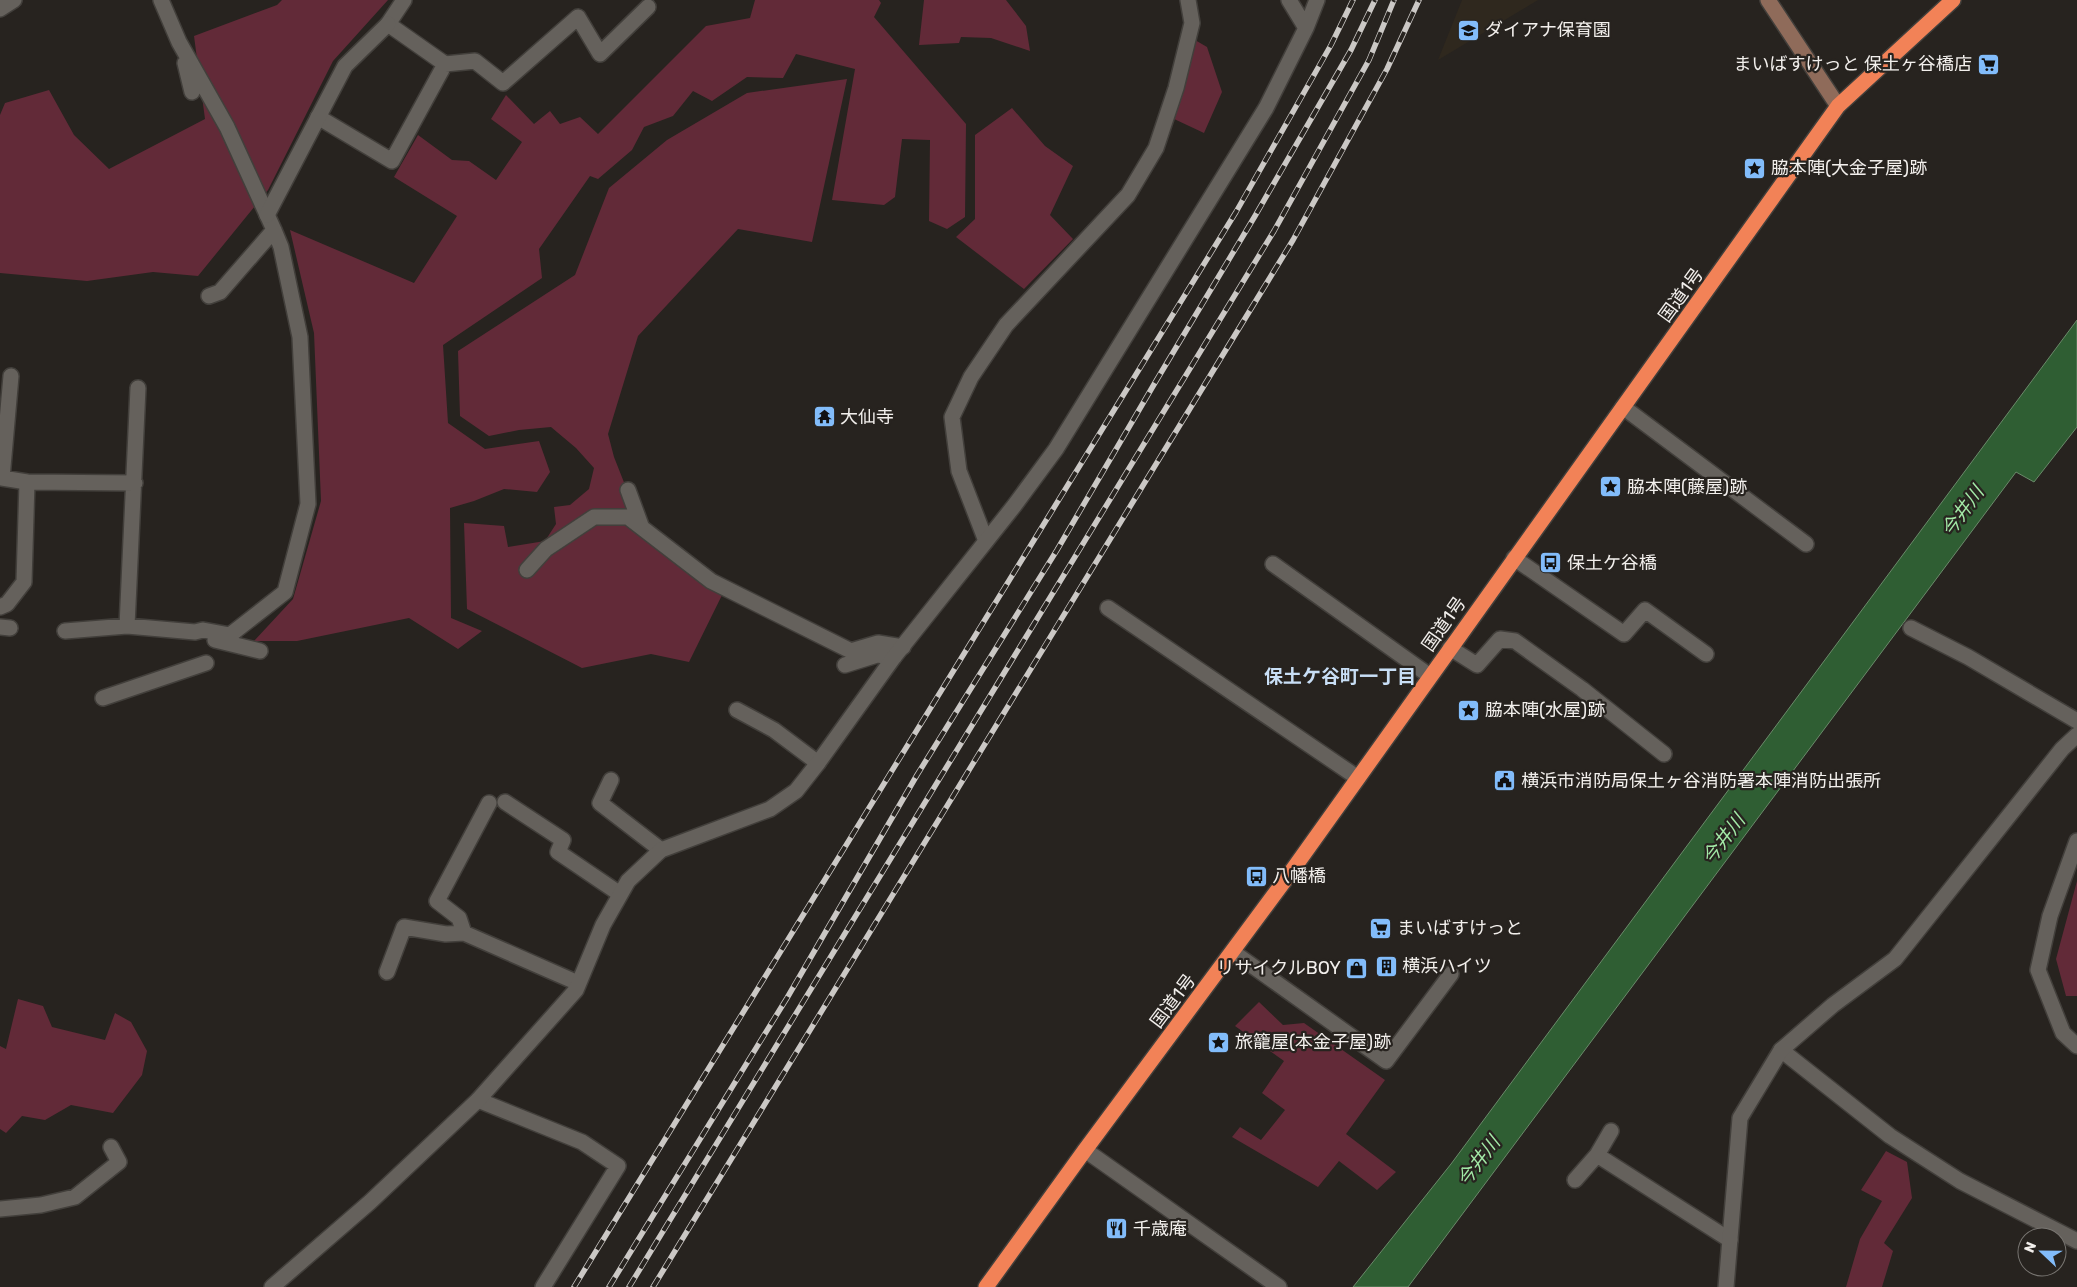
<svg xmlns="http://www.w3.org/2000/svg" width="2077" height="1287" font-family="Rubik,'Noto Sans JP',sans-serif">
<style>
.built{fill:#2f281e}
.green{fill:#622a38}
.water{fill:#2f5e33;stroke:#6a8a6a}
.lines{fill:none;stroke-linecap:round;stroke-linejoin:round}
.lane-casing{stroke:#423f3b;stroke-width:18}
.street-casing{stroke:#423f3b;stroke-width:18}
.secondary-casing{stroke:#423f3b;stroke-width:18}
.highway-casing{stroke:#423f3b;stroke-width:18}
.lane{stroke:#65615c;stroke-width:15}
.street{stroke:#65615c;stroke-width:15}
.secondary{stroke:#8f6b5a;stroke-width:15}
.highway{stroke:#f28257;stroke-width:15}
.rail-casing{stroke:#cbc8c5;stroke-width:5.5}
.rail{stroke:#27231f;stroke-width:4;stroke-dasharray:11;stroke-linecap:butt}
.labels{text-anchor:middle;stroke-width:4.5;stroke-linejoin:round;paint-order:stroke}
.poi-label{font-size:18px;fill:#f2efec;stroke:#27231f;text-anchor:start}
.street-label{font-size:18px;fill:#f2efec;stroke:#27231f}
.water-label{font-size:19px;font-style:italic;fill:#a3eaa7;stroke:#27231f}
.neighbourhood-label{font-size:19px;font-weight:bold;fill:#c8def5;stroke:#27231f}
</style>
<rect width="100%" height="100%" fill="#27231f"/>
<path class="built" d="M 1462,0 L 1538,0 L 1438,60 Z"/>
<path class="green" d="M 282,0 L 388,0 L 333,61 L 268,190 L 198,276 L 153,272 L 87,281 L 0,273 L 0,115 L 5,103 L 49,90 L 74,135 L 109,169 L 205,119 L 194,36 L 277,5 Z
M 755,0 L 879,0 L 881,3 L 874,17 L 966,124 L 965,217 L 947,229 L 929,221 L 930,140 L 902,139 L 895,197 L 884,205 L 832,200 L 855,69 L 796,54 L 783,78 L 747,77 L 712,101 L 693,91 L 673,116 L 644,127 L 632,150 L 598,179 L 590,176 L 539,249 L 542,278 L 443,345 L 448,423 L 485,449 L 539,441 L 550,472 L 537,492 L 504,489 L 474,501 L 450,508 L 451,618 L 482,631 L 458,649 L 409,618 L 297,641 L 254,641 L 293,599 L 321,501 L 314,333 L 290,230 L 414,283 L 457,216 L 394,177 L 418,135 L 452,160 L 469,161 L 496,180 L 522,142 L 491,119 L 506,95 L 534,124 L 550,111 L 560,124 L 580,117 L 598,134 L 706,26 L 750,18 Z
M 924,0 L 1006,0 L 1026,26 L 1030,51 L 991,38 L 961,37 L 959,43 L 919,45 Z
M 1195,40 L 1207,47 L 1222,92 L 1204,133 L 1172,118 Z
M 847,79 L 812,242 L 738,229 L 638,336 L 608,434 L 614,457 L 642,528 L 725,589 L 689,662 L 651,654 L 582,668 L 467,609 L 464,523 L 504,526 L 508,547 L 545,541 L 556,524 L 554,507 L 570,505 L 589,489 L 594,468 L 576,448 L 551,427 L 519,430 L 489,436 L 460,416 L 458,351 L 575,275 L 609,188 L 667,140 L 747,93 Z
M 1012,108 L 1045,146 L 1073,166 L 1050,215 L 1073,239 L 1024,289 L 956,237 L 975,219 L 975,135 Z
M 2077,881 L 2077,996 L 2066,996 L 2056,959 Z
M 18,999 L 43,1006 L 52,1027 L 105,1040 L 115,1013 L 131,1022 L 147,1051 L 142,1075 L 113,1113 L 71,1105 L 45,1120 L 22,1116 L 6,1133 L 0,1129 L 0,1046 L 6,1049 Z
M 1259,1002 L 1283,1025 L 1304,1023 L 1385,1080 L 1346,1134 L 1396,1172 L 1377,1190 L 1339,1161 L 1318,1187 L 1232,1137 L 1240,1127 L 1261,1140 L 1285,1110 L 1262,1093 L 1284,1061 L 1235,1026 Z
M 1886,1151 L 1907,1162 L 1912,1198 L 1884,1243 L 1893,1251 L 1882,1287 L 1846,1287 L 1860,1239 L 1882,1201 L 1861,1190 Z"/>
<path class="water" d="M 2077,320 L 2077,427 L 2034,482 L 2016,472 L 1408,1287 L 1353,1287 L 1451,1164 Z"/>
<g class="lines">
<defs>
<path id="lane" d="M 185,63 L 192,92
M 445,64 L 475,61 L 503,83 L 578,17 L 600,54 L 648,7
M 318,117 L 392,161 L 445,64 L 388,24 L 404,0
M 209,296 L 220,292 L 274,230
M 11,376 L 2,478 L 27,482
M 1623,407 L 1806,544
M 628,490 L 642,528
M 986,541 L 959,471 L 952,417 L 971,377 L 1006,325 L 1128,195 L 1156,148 L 1176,88 L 1192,23 L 1188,0
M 1514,558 L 1624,634 L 1645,610 L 1706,654
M 1273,564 L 1430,676
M 527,570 L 546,549 L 594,517 L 628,517 L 711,581 L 851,651 L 878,643 L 903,647
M 0,607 L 7,604 L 24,582 L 27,482 L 135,483
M 127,626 L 138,388
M 1911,628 L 1968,657 L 2077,721
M 65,631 L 127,626 L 195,632 L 203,630 L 230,635 L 285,592 L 308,504 L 300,337 L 281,247 L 274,230 L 227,127 L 179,42 L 161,0
M 215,640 L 260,651
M 1450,648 L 1477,665 L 1500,639 L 1515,641 L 1582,689 L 1664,754
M 845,665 L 877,655 L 894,657
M 103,698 L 206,663
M 737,710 L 774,730 L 818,763
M 611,780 L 600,803 L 661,850
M 505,802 L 563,840 L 558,852 L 620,894
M 464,933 L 459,918 L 437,901 L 489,803
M 1233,952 L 1386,1061 L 1451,974
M 387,972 L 404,927 L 446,934 L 464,933 L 578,983
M 1781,1050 L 1890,1136 L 1960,1181 L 2077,1241
M 478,1100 L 582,1142 L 618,1166 L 543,1287
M 1597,1155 L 1730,1240
M 1575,1180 L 1597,1155 L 1611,1131
M 0,1209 L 41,1205 L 75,1197 L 119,1162 L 111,1147"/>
<path id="street" d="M 1289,0 L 1306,28
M 0,9 L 14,0
M 267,215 L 345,66 L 388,24
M 1108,608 L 1358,778
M 0,627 L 10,628
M 2077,841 L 2050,916 L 2038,970 L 2063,1033 L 2077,1046
M 1085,1150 L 1279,1287
M 272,1287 L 370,1202 L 478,1100 L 576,990 L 603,925 L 628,881 L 661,850 L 770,809 L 796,791 L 818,763 L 894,657 L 1014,506 L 1056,449 L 1266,108 L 1306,28 L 1317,0
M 1726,1287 L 1740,1118 L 1781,1050 L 1833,1005 L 1895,959 L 2062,749 L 2077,735"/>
<path id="secondary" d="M 1768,0 L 1838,106"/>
<path id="highway" d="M 986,1287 L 1085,1150 L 1291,872 L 1838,106 L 1953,0"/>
</defs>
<use href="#lane" class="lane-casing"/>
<use href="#street" class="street-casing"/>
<use href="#secondary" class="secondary-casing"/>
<use href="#highway" class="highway-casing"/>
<use href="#lane" class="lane"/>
<use href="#street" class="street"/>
<use href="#secondary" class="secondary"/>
<use href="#highway" class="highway"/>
<defs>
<path id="rail" d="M 574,1287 L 1236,212 L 1331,45 L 1353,0
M 609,1287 L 787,998 L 917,775 L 1057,550 L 1156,381 L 1255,216 L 1351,50 L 1375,0
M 629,1287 L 1274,231 L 1369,60 L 1394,0
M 653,1287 L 1293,240 L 1387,69 L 1419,0"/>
</defs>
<use href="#rail" class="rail-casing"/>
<use href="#rail" class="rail"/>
</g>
<defs>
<symbol id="school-square" viewBox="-11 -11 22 22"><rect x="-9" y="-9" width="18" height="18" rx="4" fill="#82bcfa" stroke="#27231f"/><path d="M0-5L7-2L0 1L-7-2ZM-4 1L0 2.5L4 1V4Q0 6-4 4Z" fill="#111"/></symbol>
<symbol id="supermarket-square" viewBox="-11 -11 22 22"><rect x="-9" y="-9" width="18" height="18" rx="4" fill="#82bcfa" stroke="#27231f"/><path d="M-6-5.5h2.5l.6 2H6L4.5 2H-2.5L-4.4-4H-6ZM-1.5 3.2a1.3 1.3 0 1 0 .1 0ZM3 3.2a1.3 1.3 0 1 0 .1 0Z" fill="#111"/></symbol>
<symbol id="sight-square" viewBox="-11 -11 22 22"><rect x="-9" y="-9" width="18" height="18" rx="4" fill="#82bcfa" stroke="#27231f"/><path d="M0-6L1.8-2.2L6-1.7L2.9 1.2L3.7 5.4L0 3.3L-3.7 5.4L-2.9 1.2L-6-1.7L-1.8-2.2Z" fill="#111"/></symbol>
<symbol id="temple-square" viewBox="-11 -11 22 22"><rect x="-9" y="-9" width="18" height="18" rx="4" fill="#82bcfa" stroke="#27231f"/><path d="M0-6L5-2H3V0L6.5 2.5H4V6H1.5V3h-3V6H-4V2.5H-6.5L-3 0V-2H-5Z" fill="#111"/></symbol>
<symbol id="bus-square" viewBox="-11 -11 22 22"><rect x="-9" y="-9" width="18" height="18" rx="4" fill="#82bcfa" stroke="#27231f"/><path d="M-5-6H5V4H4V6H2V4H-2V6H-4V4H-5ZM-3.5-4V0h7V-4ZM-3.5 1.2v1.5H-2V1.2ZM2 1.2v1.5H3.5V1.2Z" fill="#111"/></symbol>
<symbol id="civic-square" viewBox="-11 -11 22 22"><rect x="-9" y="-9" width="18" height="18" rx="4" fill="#82bcfa" stroke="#27231f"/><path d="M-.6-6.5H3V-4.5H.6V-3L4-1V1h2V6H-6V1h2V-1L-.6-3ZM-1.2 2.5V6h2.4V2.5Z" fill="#111"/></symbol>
<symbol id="building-square" viewBox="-11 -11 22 22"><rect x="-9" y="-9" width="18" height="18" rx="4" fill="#82bcfa" stroke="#27231f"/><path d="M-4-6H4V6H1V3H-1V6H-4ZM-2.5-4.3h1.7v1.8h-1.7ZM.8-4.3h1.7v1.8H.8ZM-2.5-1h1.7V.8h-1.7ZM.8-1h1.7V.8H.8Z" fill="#111"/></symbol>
<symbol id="shop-square" viewBox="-11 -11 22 22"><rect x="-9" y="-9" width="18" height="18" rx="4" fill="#82bcfa" stroke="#27231f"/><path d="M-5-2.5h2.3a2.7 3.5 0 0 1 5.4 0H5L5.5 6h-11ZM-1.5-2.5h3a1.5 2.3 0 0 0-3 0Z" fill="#111"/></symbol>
<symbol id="restaurant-square" viewBox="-11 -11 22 22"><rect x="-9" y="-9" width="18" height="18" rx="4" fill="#82bcfa" stroke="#27231f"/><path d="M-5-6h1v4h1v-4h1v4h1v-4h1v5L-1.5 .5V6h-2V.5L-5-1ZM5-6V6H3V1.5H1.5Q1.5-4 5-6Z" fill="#111"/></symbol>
</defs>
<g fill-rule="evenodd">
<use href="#school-square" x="1456" y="18" width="25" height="25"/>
<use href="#supermarket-square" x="1976" y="52" width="25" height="25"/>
<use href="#sight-square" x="1742" y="156" width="25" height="25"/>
<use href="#temple-square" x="812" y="404" width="25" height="25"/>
<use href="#sight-square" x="1598" y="474" width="25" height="25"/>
<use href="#bus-square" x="1538" y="550" width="25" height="25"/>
<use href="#sight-square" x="1456" y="698" width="25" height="25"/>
<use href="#civic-square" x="1492" y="768" width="25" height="25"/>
<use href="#bus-square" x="1244" y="864" width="25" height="25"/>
<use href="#supermarket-square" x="1368" y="916" width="25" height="25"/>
<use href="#building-square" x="1374" y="954" width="25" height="25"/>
<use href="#shop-square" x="1344" y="956" width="25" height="25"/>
<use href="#sight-square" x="1206" y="1030" width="25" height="25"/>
<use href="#restaurant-square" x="1104" y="1216" width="25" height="25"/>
</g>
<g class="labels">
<g class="poi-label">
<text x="1485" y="36">ダイアナ保育園</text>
<text x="1972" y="70" text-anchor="end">まいばすけっと 保土ヶ谷橋店</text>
<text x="1771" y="174">脇本陣(大金子屋)跡</text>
<text x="840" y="423">大仙寺</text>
<text x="1627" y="493">脇本陣(藤屋)跡</text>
<text x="1567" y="569">保土ケ谷橋</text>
<text x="1485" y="716">脇本陣(水屋)跡</text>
<text x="1521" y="787">横浜市消防局保土ヶ谷消防署本陣消防出張所</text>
<text x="1272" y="882">八幡橋</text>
<text x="1397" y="934">まいばすけっと</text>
<text x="1402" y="972">横浜ハイツ</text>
<text x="1341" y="974" text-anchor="end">リサイクルBOY</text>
<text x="1235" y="1048">旅籠屋(本金子屋)跡</text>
<text x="1133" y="1235">千歳庵</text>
</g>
<g class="street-label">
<text transform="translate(1681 295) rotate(-54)" y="6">国道1号</text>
<text transform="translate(1444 624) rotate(-55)" y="6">国道1号</text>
<text transform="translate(1173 1001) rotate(-53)" y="6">国道1号</text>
</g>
<g class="water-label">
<text transform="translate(1962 511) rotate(-54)" y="7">今井川</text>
<text transform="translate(1723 839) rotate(-53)" y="7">今井川</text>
<text transform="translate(1478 1161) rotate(-53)" y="7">今井川</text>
</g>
<g class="neighbourhood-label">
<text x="1340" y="683">保土ケ谷町一丁目</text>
</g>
</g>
<g transform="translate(2042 1252) rotate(292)"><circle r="24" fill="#27231f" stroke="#787571"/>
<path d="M0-4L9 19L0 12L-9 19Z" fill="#82bcfa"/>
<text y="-8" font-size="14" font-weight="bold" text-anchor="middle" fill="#f2efec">N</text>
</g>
</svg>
